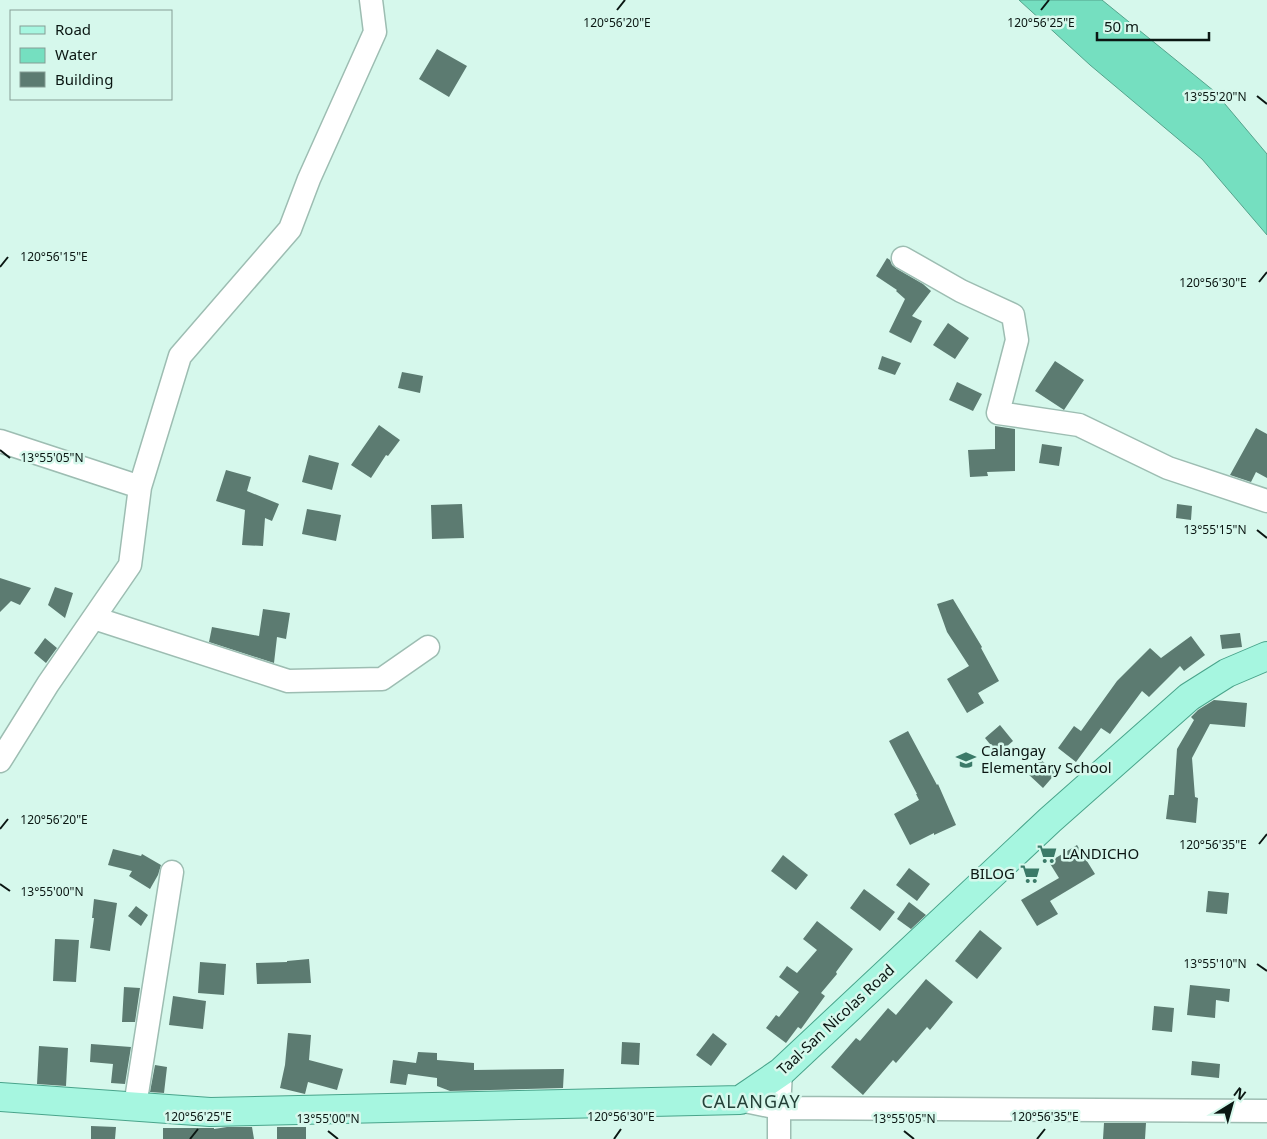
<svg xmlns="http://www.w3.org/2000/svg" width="1267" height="1139" font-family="'Noto Sans',sans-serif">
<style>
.water{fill:#75dfc0;stroke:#55a38c}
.building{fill:#5c7b71}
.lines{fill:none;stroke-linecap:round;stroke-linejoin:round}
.minor-casing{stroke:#9dbdb2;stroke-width:25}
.major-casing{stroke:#49a48b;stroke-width:30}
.minor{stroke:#fff;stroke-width:22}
.major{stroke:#a6f6e0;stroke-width:28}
.ticks{fill:none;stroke:#0b1713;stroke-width:2}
.labels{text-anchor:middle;stroke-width:5;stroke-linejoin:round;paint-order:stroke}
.poi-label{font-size:15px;fill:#0b1713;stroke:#d6f8ec;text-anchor:start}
.street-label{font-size:15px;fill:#0b1713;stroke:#d6f8ec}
.quarter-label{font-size:18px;letter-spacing:1px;fill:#234037;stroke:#d6f8ec}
.ticks-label{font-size:12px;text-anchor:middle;fill:#0b1713;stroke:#d6f8ec;stroke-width:5;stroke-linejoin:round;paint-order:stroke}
</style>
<rect width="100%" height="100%" fill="#d6f8ec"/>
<path class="water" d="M 1019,0 L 1102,0 L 1214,91 L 1267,154 L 1267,235 L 1202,159 L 1090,65 Z"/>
<path class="building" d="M 437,49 L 467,66 L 449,97 L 419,79 Z
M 887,258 L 890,260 L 892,265 L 897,269 L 923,284 L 931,291 L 912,316 L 922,321 L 911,343 L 889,332 L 905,299 L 896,291 L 897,290 L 876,276 Z
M 948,323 L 969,338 L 955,359 L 933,345 Z
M 882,356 L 901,363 L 895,375 L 878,369 Z
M 1055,361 L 1084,380 L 1064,410 L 1035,391 Z
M 402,372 L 423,376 L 420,393 L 398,388 Z
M 957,382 L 982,394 L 973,411 L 949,400 Z
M 379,425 L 400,440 L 388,456 L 386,455 L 371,478 L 351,465 Z
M 995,426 L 1015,429 L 1015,471 L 987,472 L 988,476 L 970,477 L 968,450 L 995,449 Z
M 1256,428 L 1267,434 L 1267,478 L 1256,472 L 1251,482 L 1230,475 Z
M 1042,444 L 1062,447 L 1059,466 L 1039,463 Z
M 309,455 L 339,463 L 332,490 L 302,482 Z
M 226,470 L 251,477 L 247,491 L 279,504 L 272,521 L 265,518 L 263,546 L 242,545 L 245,510 L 216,501 Z
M 462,504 L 464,538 L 432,539 L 431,505 Z
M 1177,504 L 1192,506 L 1191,520 L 1176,518 Z
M 307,509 L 341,515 L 336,541 L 302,534 Z
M 0,578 L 31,588 L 20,605 L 11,601 L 0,612 Z
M 55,587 L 73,593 L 65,618 L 48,605 Z
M 953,599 L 982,647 L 981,648 L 999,681 L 978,693 L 984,703 L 967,713 L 947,679 L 969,666 L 947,632 L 937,604 Z
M 263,609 L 290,613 L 286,639 L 277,637 L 274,663 L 209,642 L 212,627 L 259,636 Z
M 1240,633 L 1242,647 L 1222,649 L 1220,635 Z
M 1191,636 L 1205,655 L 1184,671 L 1180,666 L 1149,697 L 1142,691 L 1110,734 L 1101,728 L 1076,762 L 1058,748 L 1074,726 L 1081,731 L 1117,681 L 1150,648 L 1161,658 Z
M 45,638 L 57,648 L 46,663 L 34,653 Z
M 1214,700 L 1247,703 L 1245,727 L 1210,724 L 1192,758 L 1195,797 L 1198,798 L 1196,823 L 1166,819 L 1169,795 L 1174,795 L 1177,749 L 1194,720 L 1191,717 L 1198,710 Z
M 1000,725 L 1013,741 L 998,754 L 985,738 Z
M 908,731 L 937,785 L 938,784 L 956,825 L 934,835 L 934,833 L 910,845 L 894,814 L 919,800 L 916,794 L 917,794 L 889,741 Z
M 1040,759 L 1056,773 L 1043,788 L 1027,773 Z
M 1077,845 L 1095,874 L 1050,901 L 1058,914 L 1037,926 L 1021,900 L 1059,878 L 1049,862 Z
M 113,849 L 141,856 L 142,854 L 161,865 L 158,875 L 150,889 L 129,876 L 132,871 L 108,865 Z
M 783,855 L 808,875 L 796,890 L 771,871 Z
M 909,868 L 930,884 L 917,901 L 896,885 Z
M 864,889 L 895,912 L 880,931 L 850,908 Z
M 1208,891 L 1229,893 L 1227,914 L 1206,912 Z
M 94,899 L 117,903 L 110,951 L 90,948 L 94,918 L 92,918 Z
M 909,902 L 926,915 L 911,929 L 897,919 Z
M 136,906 L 148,915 L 141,926 L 128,916 Z
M 817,921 L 853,949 L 836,972 L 837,974 L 821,993 L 825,996 L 814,1011 L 801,1029 L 798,1027 L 786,1043 L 766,1028 L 776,1015 L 779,1017 L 799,992 L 779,977 L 787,966 L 797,973 L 817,950 L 803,939 Z
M 980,930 L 1002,948 L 977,979 L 955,961 Z
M 55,939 L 79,940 L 76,982 L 53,981 Z
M 309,959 L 311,983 L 257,984 L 256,963 L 287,962 L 287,961 Z
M 200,962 L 226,964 L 224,995 L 198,993 Z
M 926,979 L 953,1002 L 930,1030 L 927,1027 L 896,1063 L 893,1060 L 863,1095 L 831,1067 L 856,1038 L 860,1041 L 888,1008 L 896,1015 Z
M 1190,985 L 1230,989 L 1229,1002 L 1216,1000 L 1215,1018 L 1187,1015 Z
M 124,987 L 140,988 L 135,1022 L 122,1022 Z
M 173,996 L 206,1001 L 203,1029 L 169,1025 Z
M 1154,1006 L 1174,1008 L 1172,1032 L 1152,1030 Z
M 288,1033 L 311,1035 L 309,1060 L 343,1069 L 337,1090 L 308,1082 L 305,1094 L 280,1088 L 285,1065 Z
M 713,1033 L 727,1044 L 711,1066 L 696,1055 Z
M 622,1042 L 640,1043 L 639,1065 L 621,1064 Z
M 91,1044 L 131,1047 L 125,1084 L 111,1083 L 113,1064 L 90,1062 Z
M 39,1046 L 68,1048 L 66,1086 L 37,1084 Z
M 418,1052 L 437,1053 L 437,1060 L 474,1063 L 474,1070 L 564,1069 L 563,1088 L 450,1091 L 437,1086 L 437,1078 L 408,1074 L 406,1085 L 390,1083 L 393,1060 L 416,1063 Z
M 1192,1061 L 1220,1064 L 1219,1078 L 1191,1075 Z
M 155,1065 L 167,1067 L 164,1093 L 150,1092 Z
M 1104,1123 L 1146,1123 L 1145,1139 L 1103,1139 Z
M 91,1126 L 116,1127 L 115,1139 L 91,1139 Z
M 227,1127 L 252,1127 L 254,1139 L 163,1139 L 163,1128 L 214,1128 L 214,1129 Z
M 277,1127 L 306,1127 L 306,1139 L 277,1139 Z"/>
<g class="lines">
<defs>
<path id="minor" d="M 903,258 L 961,291 L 1013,315 L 1017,340 L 998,413 L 1079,425 L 1168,468 L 1267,501
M 0,441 L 140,487
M 94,618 L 288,681 L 382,679 L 428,647
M 0,761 L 48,684 L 130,565 L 140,487 L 180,356 L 290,229 L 309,179 L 375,32 L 371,0
M 740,1100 L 779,1108 L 1267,1111
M 135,1106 L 172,872
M 779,1139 L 779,1108 L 781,1072"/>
<path id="major" d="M 0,1097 L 210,1112 L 740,1100 L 781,1072 L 1050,820 L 1189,697 L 1227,673 L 1267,656"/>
</defs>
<use href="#minor" class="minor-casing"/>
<use href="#major" class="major-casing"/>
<use href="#minor" class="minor"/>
<use href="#major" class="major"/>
</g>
<path class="ticks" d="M 617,10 L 625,0M 1041,10 L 1049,0M 1257,96 L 1267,104M 0,267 L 8,257M 1259,282 L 1267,272M 0,450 L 10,458M 1257,530 L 1267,538M 0,829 L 8,819M 1259,844 L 1267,834M 0,884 L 10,891M 1257,964 L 1267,971M 328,1131 L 338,1139M 904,1131 L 914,1139M 190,1139 L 198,1129M 614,1139 L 621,1129M 1037,1139 L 1045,1129"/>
<defs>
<symbol id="school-bare" viewBox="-9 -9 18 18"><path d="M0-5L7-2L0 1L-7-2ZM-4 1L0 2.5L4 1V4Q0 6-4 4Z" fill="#3b7a68" stroke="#d6f8ec" stroke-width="2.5" paint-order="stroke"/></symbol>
<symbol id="supermarket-bare" viewBox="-9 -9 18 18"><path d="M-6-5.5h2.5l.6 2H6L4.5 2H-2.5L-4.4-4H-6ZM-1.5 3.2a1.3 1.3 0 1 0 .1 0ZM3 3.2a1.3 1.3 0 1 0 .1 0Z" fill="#3b7a68" stroke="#d6f8ec" stroke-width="2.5" paint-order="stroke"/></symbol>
</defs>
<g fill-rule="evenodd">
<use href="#school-bare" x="952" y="746" width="28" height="28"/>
<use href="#supermarket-bare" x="1033" y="840" width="28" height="28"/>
<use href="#supermarket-bare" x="1016" y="860" width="28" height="28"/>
</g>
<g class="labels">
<g class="poi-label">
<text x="981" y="756">Calangay<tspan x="981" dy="17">Elementary School</tspan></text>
<text x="1062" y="859">LANDICHO</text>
<text x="1015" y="879" text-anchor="end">BILOG</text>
</g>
<g class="street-label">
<text transform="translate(836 1020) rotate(-43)" y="5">Taal-San Nicolas Road</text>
</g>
<g class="quarter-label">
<text x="751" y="1108">CALANGAY</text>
</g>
</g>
<g class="ticks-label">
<text x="617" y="27">120°56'20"E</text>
<text x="1041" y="27">120°56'25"E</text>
<text x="1215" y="101">13°55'20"N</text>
<text x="54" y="261">120°56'15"E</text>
<text x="1213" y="287">120°56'30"E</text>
<text x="52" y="462">13°55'05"N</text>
<text x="1215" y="534">13°55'15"N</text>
<text x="54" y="824">120°56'20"E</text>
<text x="1213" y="849">120°56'35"E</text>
<text x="52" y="896">13°55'00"N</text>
<text x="1215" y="968">13°55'10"N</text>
<text x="198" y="1121">120°56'25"E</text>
<text x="621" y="1121">120°56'30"E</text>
<text x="1045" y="1121">120°56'35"E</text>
<text x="328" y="1123">13°55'00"N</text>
<text x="904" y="1123">13°55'05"N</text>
</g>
<rect x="10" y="10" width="162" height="90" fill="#d6f8ec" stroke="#859e95"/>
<rect x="20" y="26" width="25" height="8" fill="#a6f6e0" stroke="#859e95"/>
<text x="55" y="35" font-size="15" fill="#0b1713">Road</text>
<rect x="20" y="48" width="25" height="15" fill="#75dfc0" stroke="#859e95"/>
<text x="55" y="60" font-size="15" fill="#0b1713">Water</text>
<rect x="20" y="72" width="25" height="15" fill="#5c7b71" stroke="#859e95"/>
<text x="55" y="85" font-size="15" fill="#0b1713">Building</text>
<g transform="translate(1232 1104) rotate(37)" stroke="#d6f8ec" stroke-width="4" paint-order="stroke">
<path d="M0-4L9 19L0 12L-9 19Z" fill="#0b1713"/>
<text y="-8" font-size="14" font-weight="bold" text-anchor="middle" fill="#0b1713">N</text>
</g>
<path d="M1097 32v8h112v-8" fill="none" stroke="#0b1713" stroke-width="2.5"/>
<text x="1104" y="32" font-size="15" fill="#0b1713" stroke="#d6f8ec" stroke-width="4" paint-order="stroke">50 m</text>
</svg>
